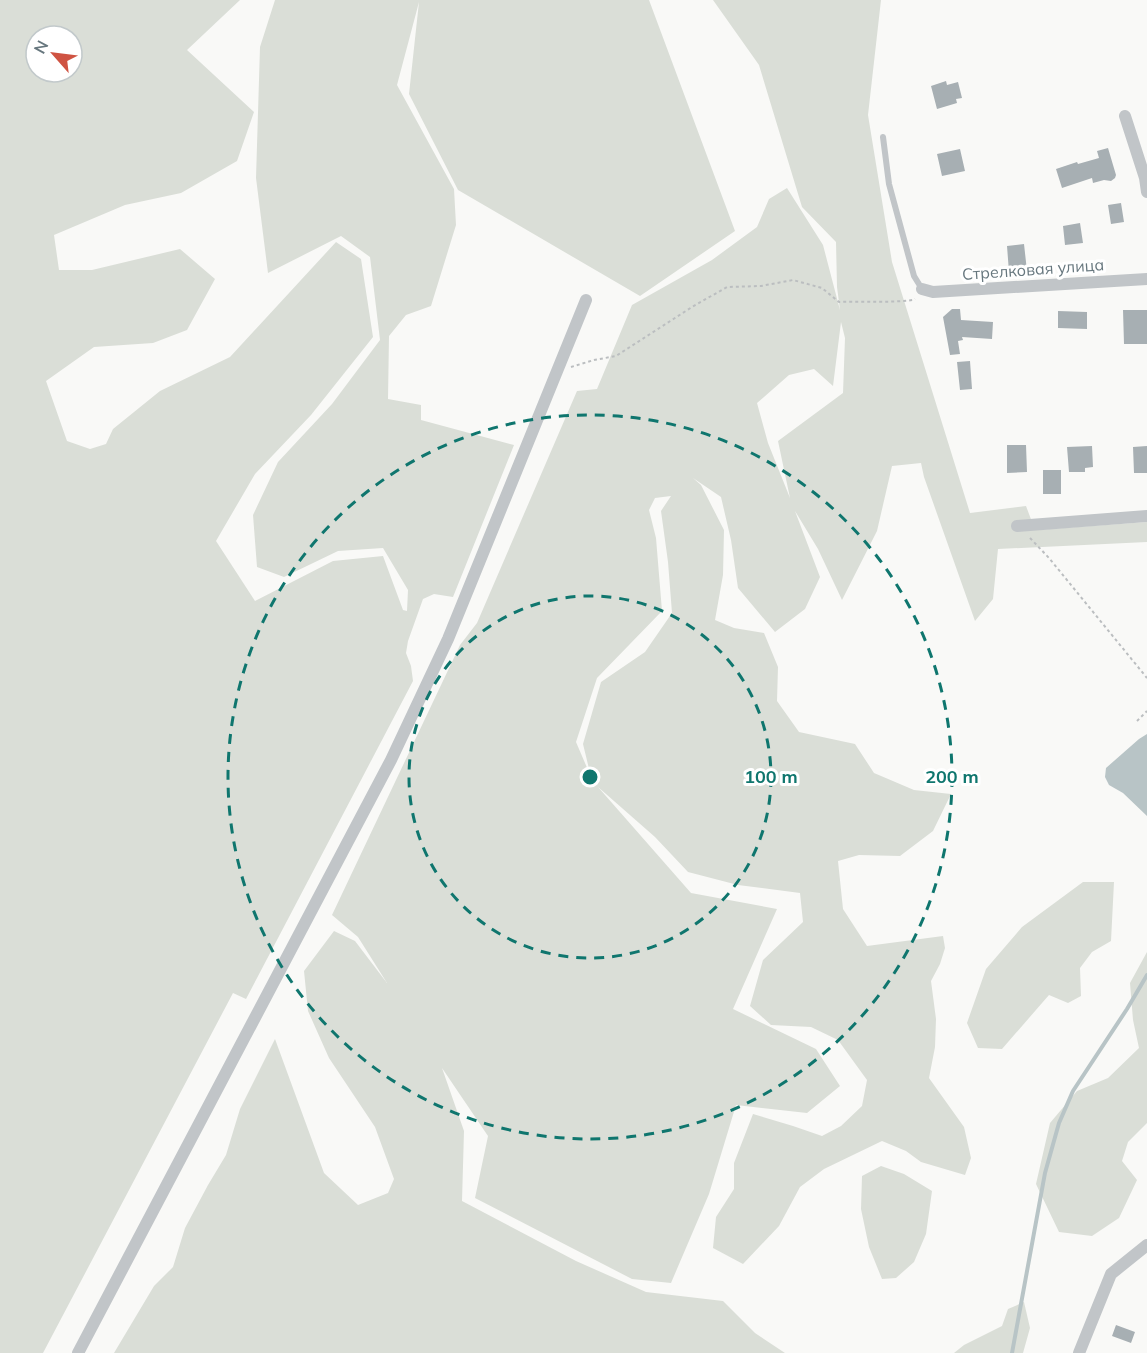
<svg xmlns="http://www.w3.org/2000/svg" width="1147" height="1353" font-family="Mulish,sans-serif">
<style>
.green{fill:#daded7;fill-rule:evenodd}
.water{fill:#b8c4c6}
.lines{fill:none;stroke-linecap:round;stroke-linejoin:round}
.stream{stroke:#b8c4c6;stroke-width:4}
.building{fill:#a7afb3}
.path{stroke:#bbbec0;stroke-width:2;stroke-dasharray:3 3;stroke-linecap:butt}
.service{stroke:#c1c5c8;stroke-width:6}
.minor{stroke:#c1c5c8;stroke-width:12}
.ring{fill:none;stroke:#0f766e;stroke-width:3;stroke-dasharray:10 8}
.labels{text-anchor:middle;stroke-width:6;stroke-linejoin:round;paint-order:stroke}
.street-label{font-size:16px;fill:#67777e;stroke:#fff}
.centre{fill:#0f766e;stroke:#fff;stroke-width:3}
.ring-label{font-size:18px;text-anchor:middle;font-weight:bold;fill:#0f766e;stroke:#fff;stroke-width:6;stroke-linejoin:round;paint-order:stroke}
</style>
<rect width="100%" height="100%" fill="#f9f9f7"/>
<path class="green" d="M 0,0 L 240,0 L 187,50 L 254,112 L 237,161 L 181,193 L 125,205 L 54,235 L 59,270 L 92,270 L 180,249 L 215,279 L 187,330 L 153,343 L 94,347 L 46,381 L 67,441 L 90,449 L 106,444 L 113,429 L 160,391 L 230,357 L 336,242 L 361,259 L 373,337 L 311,415 L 255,474 L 216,541 L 255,601 L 333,561 L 383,556 L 403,610 L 407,611 L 408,590 L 383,548 L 338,551 L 284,577 L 257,567 L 253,515 L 278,462 L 332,404 L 380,340 L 370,257 L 341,236 L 268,273 L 256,178 L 260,47 L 275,0 L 649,0 L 735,231 L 640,296 L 458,190 L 409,94 L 419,2 L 397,85 L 454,189 L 456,225 L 431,306 L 406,315 L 389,336 L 388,399 L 421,405 L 421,420 L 514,445 L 453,597 L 434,594 L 423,599 L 408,641 L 406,653 L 411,666 L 413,681 L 246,999 L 233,993 L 43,1353 L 0,1353 ZM 36,36 L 72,36 L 72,72 L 36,72 Z
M 713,0 L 881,0 L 868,115 L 892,262 L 970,513 L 1026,506 L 1035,530 L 1147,522 L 1147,542 L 998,549 L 993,599 L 975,621 L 924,477 L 921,463 L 892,466 L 877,531 L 842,600 L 818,549 L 795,511 L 820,577 L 805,609 L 775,632 L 738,588 L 731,540 L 721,497 L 693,478 L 701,485 L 724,530 L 723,575 L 715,620 L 734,628 L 764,633 L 778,667 L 777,701 L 799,732 L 855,744 L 874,773 L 914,790 L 951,794 L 933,831 L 900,856 L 859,855 L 838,861 L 843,909 L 867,946 L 943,936 L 945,948 L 940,964 L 931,981 L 936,1019 L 935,1047 L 929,1078 L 964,1127 L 971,1158 L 965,1175 L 921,1162 L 906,1151 L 882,1141 L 824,1169 L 800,1187 L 779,1226 L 743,1264 L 713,1248 L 716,1217 L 734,1189 L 734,1163 L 753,1114 L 793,1126 L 822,1136 L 841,1126 L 862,1106 L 867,1080 L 838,1040 L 811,1027 L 771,1025 L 750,1006 L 763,960 L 803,922 L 800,893 L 738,885 L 688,872 L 655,837 L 598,787 L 691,893 L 777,909 L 733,1009 L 816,1049 L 840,1086 L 807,1113 L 736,1105 L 709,1194 L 671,1283 L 632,1279 L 475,1198 L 488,1136 L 442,1068 L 464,1131 L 462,1201 L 576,1261 L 646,1292 L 723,1301 L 755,1333 L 785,1353 L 114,1353 L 154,1286 L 173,1267 L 185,1228 L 208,1185 L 226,1155 L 240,1109 L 275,1039 L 324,1173 L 358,1205 L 388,1193 L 394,1179 L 375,1127 L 329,1058 L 308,1011 L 304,971 L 334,931 L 355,941 L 387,983 L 358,937 L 332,915 L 460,645 L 477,623 L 577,391 L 597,389 L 632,305 L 712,260 L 757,227 L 769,199 L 787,188 L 823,245 L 840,310 L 837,287 L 836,242 L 802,207 L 759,65 ZM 841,322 L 845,338 L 843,393 L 778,441 L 790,498 L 768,443 L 757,403 L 789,375 L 814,369 L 833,386 ZM 671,496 L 661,511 L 668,562 L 672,613 L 645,652 L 601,682 L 583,744 L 591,777 L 576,742 L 597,678 L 662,611 L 656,538 L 649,510 L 655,498 Z
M 1083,882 L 1114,882 L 1111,941 L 1092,952 L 1080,968 L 1081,996 L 1068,1003 L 1049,995 L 1002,1049 L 978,1048 L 967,1023 L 986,969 L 1022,927 Z
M 1147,952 L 1147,1123 L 1128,1142 L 1122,1161 L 1137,1180 L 1119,1218 L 1092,1236 L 1059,1232 L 1036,1184 L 1050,1123 L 1077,1091 L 1108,1078 L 1139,1048 L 1133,1020 L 1130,983 Z
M 881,1166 L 904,1174 L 932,1191 L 926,1234 L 914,1262 L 896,1278 L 882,1279 L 869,1247 L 861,1209 L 862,1176 Z
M 1024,1302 L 1030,1328 L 1023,1353 L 954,1353 L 964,1345 L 1002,1326 L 1008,1309 Z"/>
<path class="water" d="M 1147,734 L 1147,816 L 1123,793 L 1109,785 L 1105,777 L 1106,768 L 1139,739 Z"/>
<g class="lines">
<path class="stream" d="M 1012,1353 L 1045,1173 L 1059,1123 L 1073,1091 L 1127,1009 L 1147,975"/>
</g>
<path class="building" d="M 946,81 L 947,85 L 958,82 L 962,98 L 956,99 L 957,103 L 937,109 L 931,86 Z
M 1108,148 L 1116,175 L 1115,178 L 1111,181 L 1104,180 L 1093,183 L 1092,178 L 1062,188 L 1056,169 L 1077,162 L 1078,164 L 1099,158 L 1097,151 Z
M 960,149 L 965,171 L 942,176 L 937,154 Z
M 1121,203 L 1124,222 L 1111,224 L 1108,205 Z
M 1080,223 L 1083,243 L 1065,245 L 1063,226 Z
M 1024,244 L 1027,271 L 1009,272 L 1007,246 Z
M 952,309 L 960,309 L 961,320 L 993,322 L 992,339 L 962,337 L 963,340 L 958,341 L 960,354 L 950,355 L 943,317 Z
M 1123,310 L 1147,310 L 1147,344 L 1124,344 Z
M 1058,311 L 1087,312 L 1087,329 L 1058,328 Z
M 970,361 L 972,389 L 960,390 L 957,362 Z
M 1007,445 L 1026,445 L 1027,472 L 1007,473 Z
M 1092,446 L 1093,467 L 1085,468 L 1085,472 L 1069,472 L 1067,447 Z
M 1147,446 L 1147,473 L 1134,473 L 1133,447 Z
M 1043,470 L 1061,470 L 1061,494 L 1043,494 Z
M 1116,1325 L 1135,1332 L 1131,1343 L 1112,1336 Z"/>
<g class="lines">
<path class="path" d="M 571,367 L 594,360 L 616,356 L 692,307 L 727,287 L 761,286 L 793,280 L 822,288 L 839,302 C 864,301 889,303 913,300 L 915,299
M 1030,538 L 1049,558 L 1147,678
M 1137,721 L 1147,711"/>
<path class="service" d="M 883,137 L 889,184 L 914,276 L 922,289"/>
<path class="minor" d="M 1125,116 L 1145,178 L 1147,192
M 922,289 L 933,292 L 1147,279
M 1017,526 L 1147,516
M 78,1353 L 391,760 L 448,639 L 586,300
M 1079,1353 L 1111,1274 L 1147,1245"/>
</g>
<g class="ring">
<circle cx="590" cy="777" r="181"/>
<circle cx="590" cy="777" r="362"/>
</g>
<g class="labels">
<g class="street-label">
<text transform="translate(1033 269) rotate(-4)" y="6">Стрелковая улица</text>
</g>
</g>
<circle cx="590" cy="777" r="9" class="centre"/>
<g class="ring-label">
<text x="771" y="783">100 m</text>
<text x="952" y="783">200 m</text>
</g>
<g transform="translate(54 54) rotate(298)"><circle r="28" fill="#ffffff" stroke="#c2c9cb" stroke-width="1.5"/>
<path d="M0-4.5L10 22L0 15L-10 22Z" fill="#cf5342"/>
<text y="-9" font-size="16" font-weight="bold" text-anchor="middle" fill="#67777e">N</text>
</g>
</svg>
